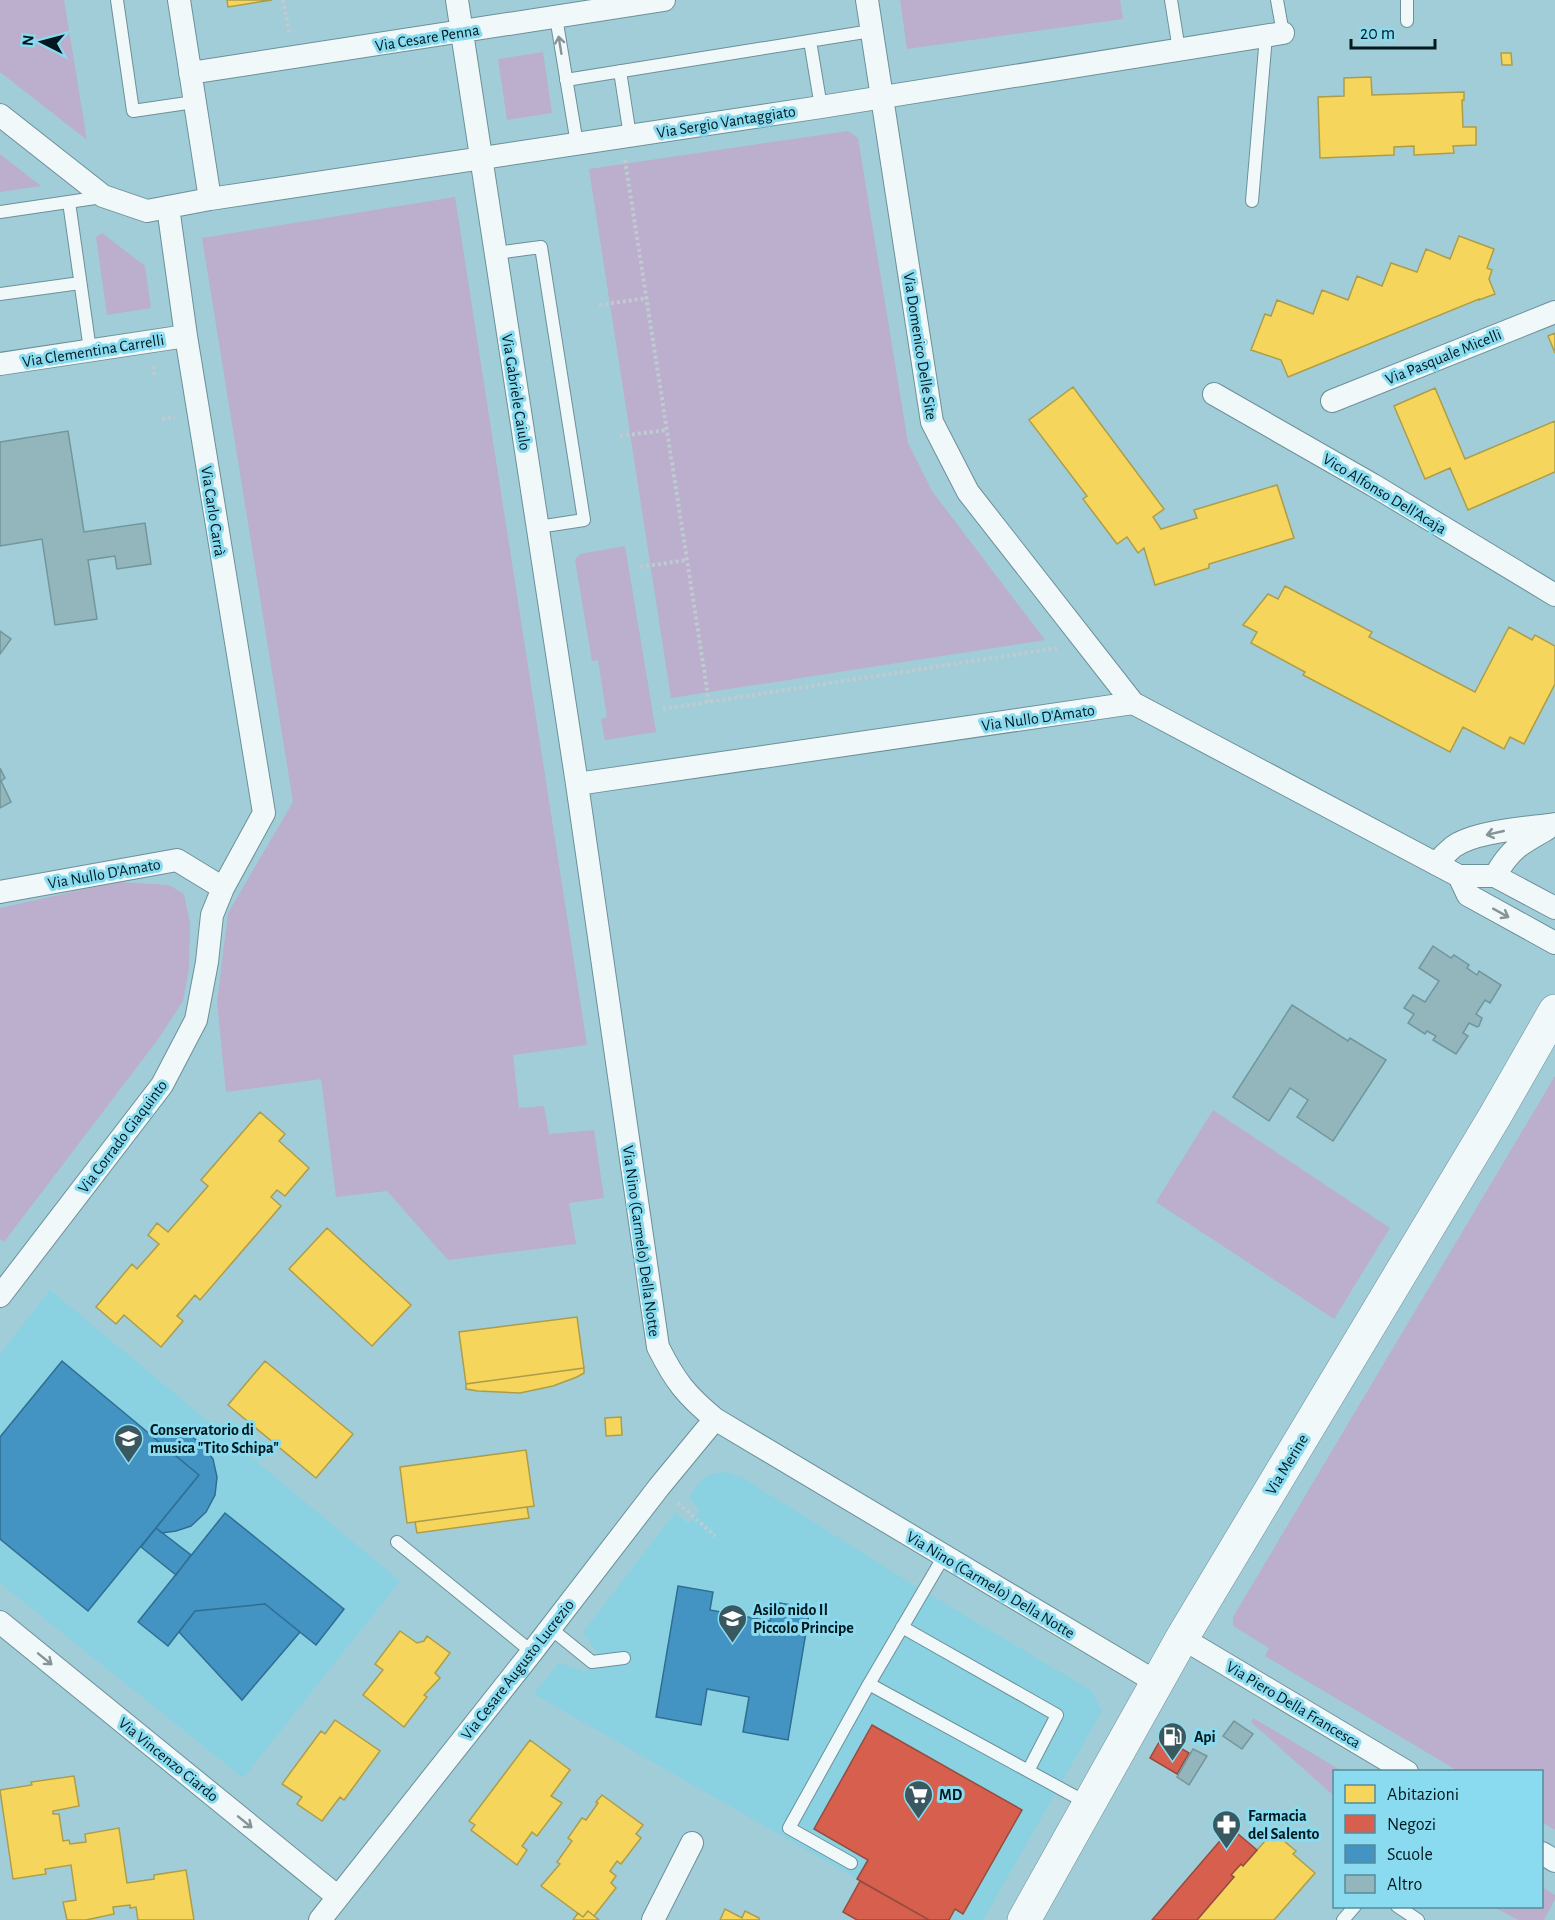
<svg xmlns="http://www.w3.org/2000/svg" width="1555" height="1920" font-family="'Alegreya Sans',sans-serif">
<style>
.built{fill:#8ad1e2}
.green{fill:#bcaecd}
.homes{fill:#f6d55c;stroke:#ac9d4a;stroke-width:1.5}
.shops{fill:#d6604d;stroke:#964b3f;stroke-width:1.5}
.schools{fill:#4393c3;stroke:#2f6e92;stroke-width:1.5}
.building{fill:#92b6bb;stroke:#71969b;stroke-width:1.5}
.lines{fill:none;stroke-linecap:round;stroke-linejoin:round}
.service-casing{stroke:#6c9099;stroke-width:14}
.minor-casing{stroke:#6c9099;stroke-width:24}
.secondary-casing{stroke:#6c9099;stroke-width:34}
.path{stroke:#becbd0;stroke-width:4;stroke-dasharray:3 3;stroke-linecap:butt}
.service{stroke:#f1f8f9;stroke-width:12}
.minor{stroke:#f1f8f9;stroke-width:22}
.secondary{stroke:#f1f8f9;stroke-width:33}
.oneway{stroke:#859497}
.labels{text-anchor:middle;stroke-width:6;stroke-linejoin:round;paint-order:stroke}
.street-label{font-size:16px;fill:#01191f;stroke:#8adbef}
.poi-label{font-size:16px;font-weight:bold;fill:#01191f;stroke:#8adbef;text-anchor:start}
</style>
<rect width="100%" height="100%" fill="#a1cdd8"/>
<path class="built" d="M 50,1290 L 400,1581 L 243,1778 L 0,1583 L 0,1354 Z
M 726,1472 L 743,1478 L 909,1582 L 1092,1691 L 1102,1711 L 983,1920 L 929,1920 L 534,1694 L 559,1663 L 585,1672 L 598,1654 L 583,1632 L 675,1513 L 689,1524 L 695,1517 L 700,1509 L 689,1498 L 701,1480 L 711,1474 Z"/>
<path class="green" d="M 0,0 L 64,0 L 87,140 L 0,72 Z
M 900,0 L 1120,0 L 1123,19 L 907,49 Z
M 543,52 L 552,113 L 507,120 L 498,59 Z
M 848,131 L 858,138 L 908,443 L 932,491 L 1045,640 L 671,698 L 589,169 Z
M 0,154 L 41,186 L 0,192 Z
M 455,197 L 587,1045 L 513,1055 L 519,1108 L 544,1106 L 549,1134 L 594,1130 L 604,1198 L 569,1203 L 576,1244 L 448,1260 L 387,1191 L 336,1197 L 321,1079 L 226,1092 L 217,1002 L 228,913 L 293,802 L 202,238 Z
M 102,233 L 145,266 L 151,308 L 107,315 L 96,237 Z
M 625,546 L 656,732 L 605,740 L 601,719 L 607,717 L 598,660 L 592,661 L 575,560 L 580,554 Z
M 117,882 L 169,885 L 184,894 L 190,923 L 189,969 L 183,1001 L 159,1038 L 4,1242 L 0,1239 L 0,908 Z
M 1555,1076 L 1555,1830 L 1542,1822 L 1542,1772 L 1458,1771 L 1265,1656 L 1269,1648 L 1233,1626 L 1233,1617 Z
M 1213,1110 L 1390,1228 L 1334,1319 L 1156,1202 Z
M 1253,1718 L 1342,1771 L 1334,1772 L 1334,1796 L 1251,1722 Z
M 1542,1887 L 1555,1895 L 1555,1899 L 1544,1920 L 1518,1920 L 1494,1907 L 1542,1906 Z"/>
<path class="homes" d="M 227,0 L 272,0 L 228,7 Z
M 1501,53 L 1511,53 L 1512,65 L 1502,65 Z
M 1371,77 L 1372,95 L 1464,92 L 1464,100 L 1462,100 L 1463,127 L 1476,127 L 1476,145 L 1453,146 L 1454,153 L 1414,155 L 1414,146 L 1394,147 L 1394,155 L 1320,158 L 1318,97 L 1344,96 L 1344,78 Z
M 1459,236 L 1494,249 L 1487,268 L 1492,270 L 1489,279 L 1495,294 L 1479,300 L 1479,299 L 1288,377 L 1281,360 L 1251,350 L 1265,314 L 1271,316 L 1277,300 L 1313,314 L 1322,290 L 1348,300 L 1357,276 L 1382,286 L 1391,263 L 1417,272 L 1426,249 L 1450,259 Z
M 1555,333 L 1555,353 L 1548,336 Z
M 1073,387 L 1164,509 L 1153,517 L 1161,529 L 1197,518 L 1194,510 L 1277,485 L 1294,538 L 1209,564 L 1209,568 L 1155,585 L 1144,548 L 1138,553 L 1127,537 L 1117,544 L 1083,499 L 1087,496 L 1029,420 Z
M 1435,388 L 1465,459 L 1555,421 L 1555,472 L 1468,510 L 1450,468 L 1425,479 L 1394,406 Z
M 1285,586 L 1372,632 L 1369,637 L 1475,692 L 1509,627 L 1532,640 L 1535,635 L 1555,646 L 1555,684 L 1524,744 L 1510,737 L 1504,749 L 1463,727 L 1450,752 L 1303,675 L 1305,672 L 1251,643 L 1257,632 L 1243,625 L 1268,594 L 1278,599 Z
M 260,1112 L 285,1134 L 279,1141 L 309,1168 L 285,1196 L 277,1190 L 271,1197 L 281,1206 L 200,1300 L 195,1295 L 177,1316 L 183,1321 L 161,1347 L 124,1315 L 116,1324 L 96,1307 L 132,1264 L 137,1269 L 159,1244 L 148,1235 L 157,1223 L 168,1232 L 208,1186 L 201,1180 Z
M 327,1228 L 411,1305 L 372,1346 L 289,1269 Z
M 577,1317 L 584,1368 L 466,1384 L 459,1332 Z
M 265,1361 L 353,1434 L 316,1478 L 228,1405 Z
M 584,1368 L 584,1373 L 577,1377 L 553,1386 L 520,1393 L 478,1391 L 466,1389 L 466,1384 Z
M 621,1417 L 622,1435 L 606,1436 L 605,1418 Z
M 526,1450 L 534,1506 L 407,1523 L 400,1467 Z
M 527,1507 L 529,1518 L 417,1533 L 415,1522 Z
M 400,1631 L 417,1643 L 424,1641 L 427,1636 L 450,1653 L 435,1673 L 440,1678 L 424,1695 L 427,1697 L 404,1727 L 363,1695 L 383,1670 L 375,1664 Z
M 335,1720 L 380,1751 L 344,1800 L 340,1797 L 322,1821 L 297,1804 L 302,1797 L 282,1784 L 321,1731 L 325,1734 Z
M 530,1740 L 570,1770 L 551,1796 L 562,1803 L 537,1836 L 532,1832 L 522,1846 L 527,1850 L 517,1865 L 471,1830 L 475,1825 L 469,1821 Z
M 74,1776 L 79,1806 L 53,1811 L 53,1814 L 59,1814 L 63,1841 L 69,1840 L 70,1844 L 86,1842 L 85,1834 L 119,1828 L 127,1883 L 154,1879 L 154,1875 L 186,1870 L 194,1920 L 138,1920 L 136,1907 L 130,1908 L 130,1905 L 113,1907 L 114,1914 L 86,1920 L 67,1920 L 63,1902 L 76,1900 L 71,1865 L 45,1869 L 46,1874 L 13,1879 L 0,1790 L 32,1785 L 31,1782 Z
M 602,1795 L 643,1825 L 636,1834 L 641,1838 L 621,1864 L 617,1861 L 610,1871 L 616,1876 L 611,1883 L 616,1888 L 594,1916 L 588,1911 L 583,1917 L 541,1886 L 560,1864 L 557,1862 L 572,1841 L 568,1838 L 582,1818 L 586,1820 L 598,1803 L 596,1802 Z
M 1273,1832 L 1296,1851 L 1293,1854 L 1315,1873 L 1274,1920 L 1197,1920 L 1234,1877 L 1231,1875 L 1241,1864 L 1243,1866 Z
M 725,1909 L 742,1918 L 745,1911 L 759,1918 L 759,1920 L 720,1920 Z
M 588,1911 L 599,1920 L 573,1920 L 578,1913 L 583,1917 Z"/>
<path class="shops" d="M 872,1725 L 1022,1810 L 963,1914 L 955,1909 L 949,1920 L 929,1920 L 857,1879 L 868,1860 L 814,1829 Z
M 1162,1737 L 1189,1753 L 1177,1774 L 1150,1758 Z
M 1231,1828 L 1257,1850 L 1243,1866 L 1241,1864 L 1231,1875 L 1234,1877 L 1197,1920 L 1152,1920 Z
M 860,1881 L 929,1920 L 857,1920 L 843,1912 Z"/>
<path class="schools" d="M 62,1361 L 199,1475 L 88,1611 L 0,1539 L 0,1437 Z
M 169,1430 L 188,1434 L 203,1445 L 213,1459 L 217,1477 L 215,1495 L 206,1512 L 191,1526 L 176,1531 L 162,1533 L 156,1528 L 199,1475 L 148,1433 Z
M 225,1513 L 344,1609 L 316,1645 L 265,1604 L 195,1611 L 168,1646 L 138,1622 Z
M 156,1528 L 191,1555 L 176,1575 L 141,1547 Z
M 678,1586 L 713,1592 L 710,1610 L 770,1621 L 774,1602 L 810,1608 L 788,1740 L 743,1732 L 749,1697 L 707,1689 L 701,1725 L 656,1717 Z
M 265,1604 L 300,1632 L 242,1700 L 179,1632 L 195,1611 Z"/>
<path class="building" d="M 68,431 L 84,532 L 145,523 L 151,564 L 117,569 L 115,556 L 88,560 L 97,619 L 55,625 L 42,539 L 0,546 L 0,442 Z
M 0,631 L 11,639 L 0,654 Z
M 0,768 L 5,778 L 1,781 L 11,802 L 0,808 Z
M 1433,946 L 1451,958 L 1454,955 L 1469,965 L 1467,968 L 1477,975 L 1479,971 L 1501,985 L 1490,1003 L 1485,1000 L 1476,1014 L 1482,1018 L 1479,1026 L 1477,1027 L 1469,1023 L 1463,1033 L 1468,1036 L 1456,1054 L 1433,1040 L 1436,1036 L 1427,1031 L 1425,1034 L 1408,1023 L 1414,1014 L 1404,1008 L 1413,995 L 1425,1002 L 1439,981 L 1419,968 Z
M 1292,1005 L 1348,1041 L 1350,1038 L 1386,1060 L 1333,1141 L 1297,1117 L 1308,1100 L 1290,1088 L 1269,1121 L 1233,1097 Z
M 1234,1721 L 1253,1734 L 1242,1749 L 1223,1736 Z
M 1193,1749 L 1207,1756 L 1189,1785 L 1177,1777 Z"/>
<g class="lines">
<defs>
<path id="service" d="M 117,0 L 133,111 L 194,102
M 1171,0 L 1179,50
M 1277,0 L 1283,33
M 1407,0 L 1407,21
M 556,17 L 577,144
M 810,41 L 821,107
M 620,71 L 630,136
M 566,80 L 871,31
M 1252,201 L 1266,36
M 69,202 L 90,350
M 0,212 L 102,197
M 496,253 L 541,247 L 584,520 L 538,527
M 0,294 L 80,283
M 397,1542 L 532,1652
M 944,1556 L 869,1684 L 1087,1803
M 902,1627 L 1057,1715 L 1028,1771
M 550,1628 L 592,1662 L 624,1658
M 851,1863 L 789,1828 L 869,1684
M 1397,1906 L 1418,1920
M 1343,1920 L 1355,1906"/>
<path id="minor" d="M 179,0 L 210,199
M 457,0 L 577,784 L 658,1347 C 675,1381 686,1395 715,1419 L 1156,1682
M 867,0 L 932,422 L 968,492 L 1133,703
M 190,73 L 664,0
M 0,115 L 103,196 L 147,211 L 210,199 L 821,107 L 1283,33
M 0,364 L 186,336
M 1214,394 L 1373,485 L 1555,595
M 1332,401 L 1555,312
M 577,784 L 1133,703 L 1459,876 L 1495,876 L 1555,908
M 1436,864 C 1441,858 1447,852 1453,847 C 1474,831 1529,828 1555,824
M 1459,876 L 1468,895 L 1555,943
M 1495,876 C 1510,849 1520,844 1547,829
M 0,892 L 177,860 L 223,888 L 264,813 L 186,336 L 168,207
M 0,1296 L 162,1085 L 196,1020 L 207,962 L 212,915 L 223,888
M 0,1622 L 338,1897
M 1182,1638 L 1407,1772
M 1542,1853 L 1555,1861
M 320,1920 L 532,1652 L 659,1487 L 715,1419
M 653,1920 L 692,1843"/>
<path id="secondary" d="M 1024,1920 L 1182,1638 L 1495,1116 L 1555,1011"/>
</defs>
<use href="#service" class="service-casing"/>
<use href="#minor" class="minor-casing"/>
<use href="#secondary" class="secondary-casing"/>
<path class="path" d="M 283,0 L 289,32
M 625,160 L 709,702
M 599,305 L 647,298
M 153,366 L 155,377
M 162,419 L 175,417
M 620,436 L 667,430
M 640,567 L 687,560
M 663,709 L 1057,648
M 678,1503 L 715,1536"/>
<use href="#service" class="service"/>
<use href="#minor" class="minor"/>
<use href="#secondary" class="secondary"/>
</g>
<defs><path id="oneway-shaft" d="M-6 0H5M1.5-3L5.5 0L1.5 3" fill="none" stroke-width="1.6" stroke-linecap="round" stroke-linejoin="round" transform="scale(1.5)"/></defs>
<g class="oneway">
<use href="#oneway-shaft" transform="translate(560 45) rotate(-99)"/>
<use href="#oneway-shaft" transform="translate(1495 833) rotate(167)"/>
<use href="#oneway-shaft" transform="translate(1501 913) rotate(29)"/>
<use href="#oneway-shaft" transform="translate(45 1659) rotate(39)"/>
<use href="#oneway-shaft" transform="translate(245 1822) rotate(39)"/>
</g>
<defs>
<symbol id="school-pin" viewBox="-11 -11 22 30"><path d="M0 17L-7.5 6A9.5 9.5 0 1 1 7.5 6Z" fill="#395860" stroke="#8adbef"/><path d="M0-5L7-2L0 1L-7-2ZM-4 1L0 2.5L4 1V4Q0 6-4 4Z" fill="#fff"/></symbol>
<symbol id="fuel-pin" viewBox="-11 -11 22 30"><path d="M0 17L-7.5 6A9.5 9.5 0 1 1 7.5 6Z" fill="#395860" stroke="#8adbef"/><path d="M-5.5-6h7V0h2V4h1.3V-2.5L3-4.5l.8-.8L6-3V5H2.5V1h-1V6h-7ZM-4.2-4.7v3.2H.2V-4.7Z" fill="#fff"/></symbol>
<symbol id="supermarket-pin" viewBox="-11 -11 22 30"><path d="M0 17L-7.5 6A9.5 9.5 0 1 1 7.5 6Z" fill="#395860" stroke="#8adbef"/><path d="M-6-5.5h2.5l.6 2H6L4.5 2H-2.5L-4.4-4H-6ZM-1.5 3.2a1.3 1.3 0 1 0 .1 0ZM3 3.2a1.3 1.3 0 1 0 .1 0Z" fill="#fff"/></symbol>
<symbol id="pharmacy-pin" viewBox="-11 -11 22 30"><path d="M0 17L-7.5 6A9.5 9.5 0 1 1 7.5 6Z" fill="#395860" stroke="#8adbef"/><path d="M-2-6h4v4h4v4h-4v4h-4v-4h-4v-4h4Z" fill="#fff"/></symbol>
</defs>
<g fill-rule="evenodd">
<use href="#school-pin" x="112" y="1422" width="33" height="45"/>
<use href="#school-pin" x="716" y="1602" width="33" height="45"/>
<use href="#fuel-pin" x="1156" y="1720" width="33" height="45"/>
<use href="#supermarket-pin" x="902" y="1778" width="33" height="45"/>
<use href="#pharmacy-pin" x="1210" y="1808" width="33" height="45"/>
</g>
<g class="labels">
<g class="street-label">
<text transform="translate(427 37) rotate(-9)" y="6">Via Cesare Penna</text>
<text transform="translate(726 121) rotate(-9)" y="6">Via Sergio Vantaggiato</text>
<text transform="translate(921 346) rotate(81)" y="6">Via Domenico Delle Site</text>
<text transform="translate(93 350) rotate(-9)" y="6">Via Clementina Carrelli</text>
<text transform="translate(1443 356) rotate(-22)" y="6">Via Pasquale Micelli</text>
<text transform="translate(517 392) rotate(81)" y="6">Via Gabriele Caiulo</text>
<text transform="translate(1385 493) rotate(31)" y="6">Vico Alfonso Dell'Acaja</text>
<text transform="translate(214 511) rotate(81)" y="6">Via Carlo Carrà</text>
<text transform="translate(1038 717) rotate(-8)" y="6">Via Nullo D'Amato</text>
<text transform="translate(104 873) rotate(-10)" y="6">Via Nullo D'Amato</text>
<text transform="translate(122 1136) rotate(-53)" y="6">Via Corrado Giaquinto</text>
<text transform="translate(642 1241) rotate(82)" y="6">Via Nino (Carmelo) Della Notte</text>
<text transform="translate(1286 1464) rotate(-59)" y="6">Via Merine</text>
<text transform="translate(991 1584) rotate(31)" y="6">Via Nino (Carmelo) Della Notte</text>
<text transform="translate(517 1669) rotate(-52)" y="6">Via Cesare Augusto Lucrezio</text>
<text transform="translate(1294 1704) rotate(31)" y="6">Via Piero Della Francesca</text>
<text transform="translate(169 1759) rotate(39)" y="6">Via Vincenzo Ciardo</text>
</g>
<g class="poi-label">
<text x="150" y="1435">Conservatorio di<tspan x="150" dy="18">musica "Tito Schipa"</tspan></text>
<text x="753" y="1615">Asilo nido Il<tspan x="753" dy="18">Piccolo Principe</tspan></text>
<text x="1194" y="1742">Api</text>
<text x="939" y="1800">MD</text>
<text x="1248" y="1821">Farmacia<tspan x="1248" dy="18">del Salento</tspan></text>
</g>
</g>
<rect x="1333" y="1770" width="210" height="138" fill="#8adbef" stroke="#538d9c" stroke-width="1.5"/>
<rect x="1345" y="1785" width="30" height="18" fill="#f6d55c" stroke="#538d9c" stroke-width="1.5"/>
<text x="1387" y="1800" font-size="18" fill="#01191f">Abitazioni</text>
<rect x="1345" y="1815" width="30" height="18" fill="#d6604d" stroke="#538d9c" stroke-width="1.5"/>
<text x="1387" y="1830" font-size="18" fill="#01191f">Negozi</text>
<rect x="1345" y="1845" width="30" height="18" fill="#4393c3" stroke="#538d9c" stroke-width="1.5"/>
<text x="1387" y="1860" font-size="18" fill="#01191f">Scuole</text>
<rect x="1345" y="1875" width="30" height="18" fill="#92b6bb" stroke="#538d9c" stroke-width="1.5"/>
<text x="1387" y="1890" font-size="18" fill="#01191f">Altro</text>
<g transform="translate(42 42) rotate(276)" stroke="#8adbef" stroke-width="4.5" paint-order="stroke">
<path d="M0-4.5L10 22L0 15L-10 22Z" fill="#01191f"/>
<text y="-9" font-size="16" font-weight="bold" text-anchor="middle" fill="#01191f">N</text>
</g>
<path d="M1351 39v9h84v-9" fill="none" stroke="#01191f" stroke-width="3"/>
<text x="1360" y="39" font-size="18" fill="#01191f" stroke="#8adbef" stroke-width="4.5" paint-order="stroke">20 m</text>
</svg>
